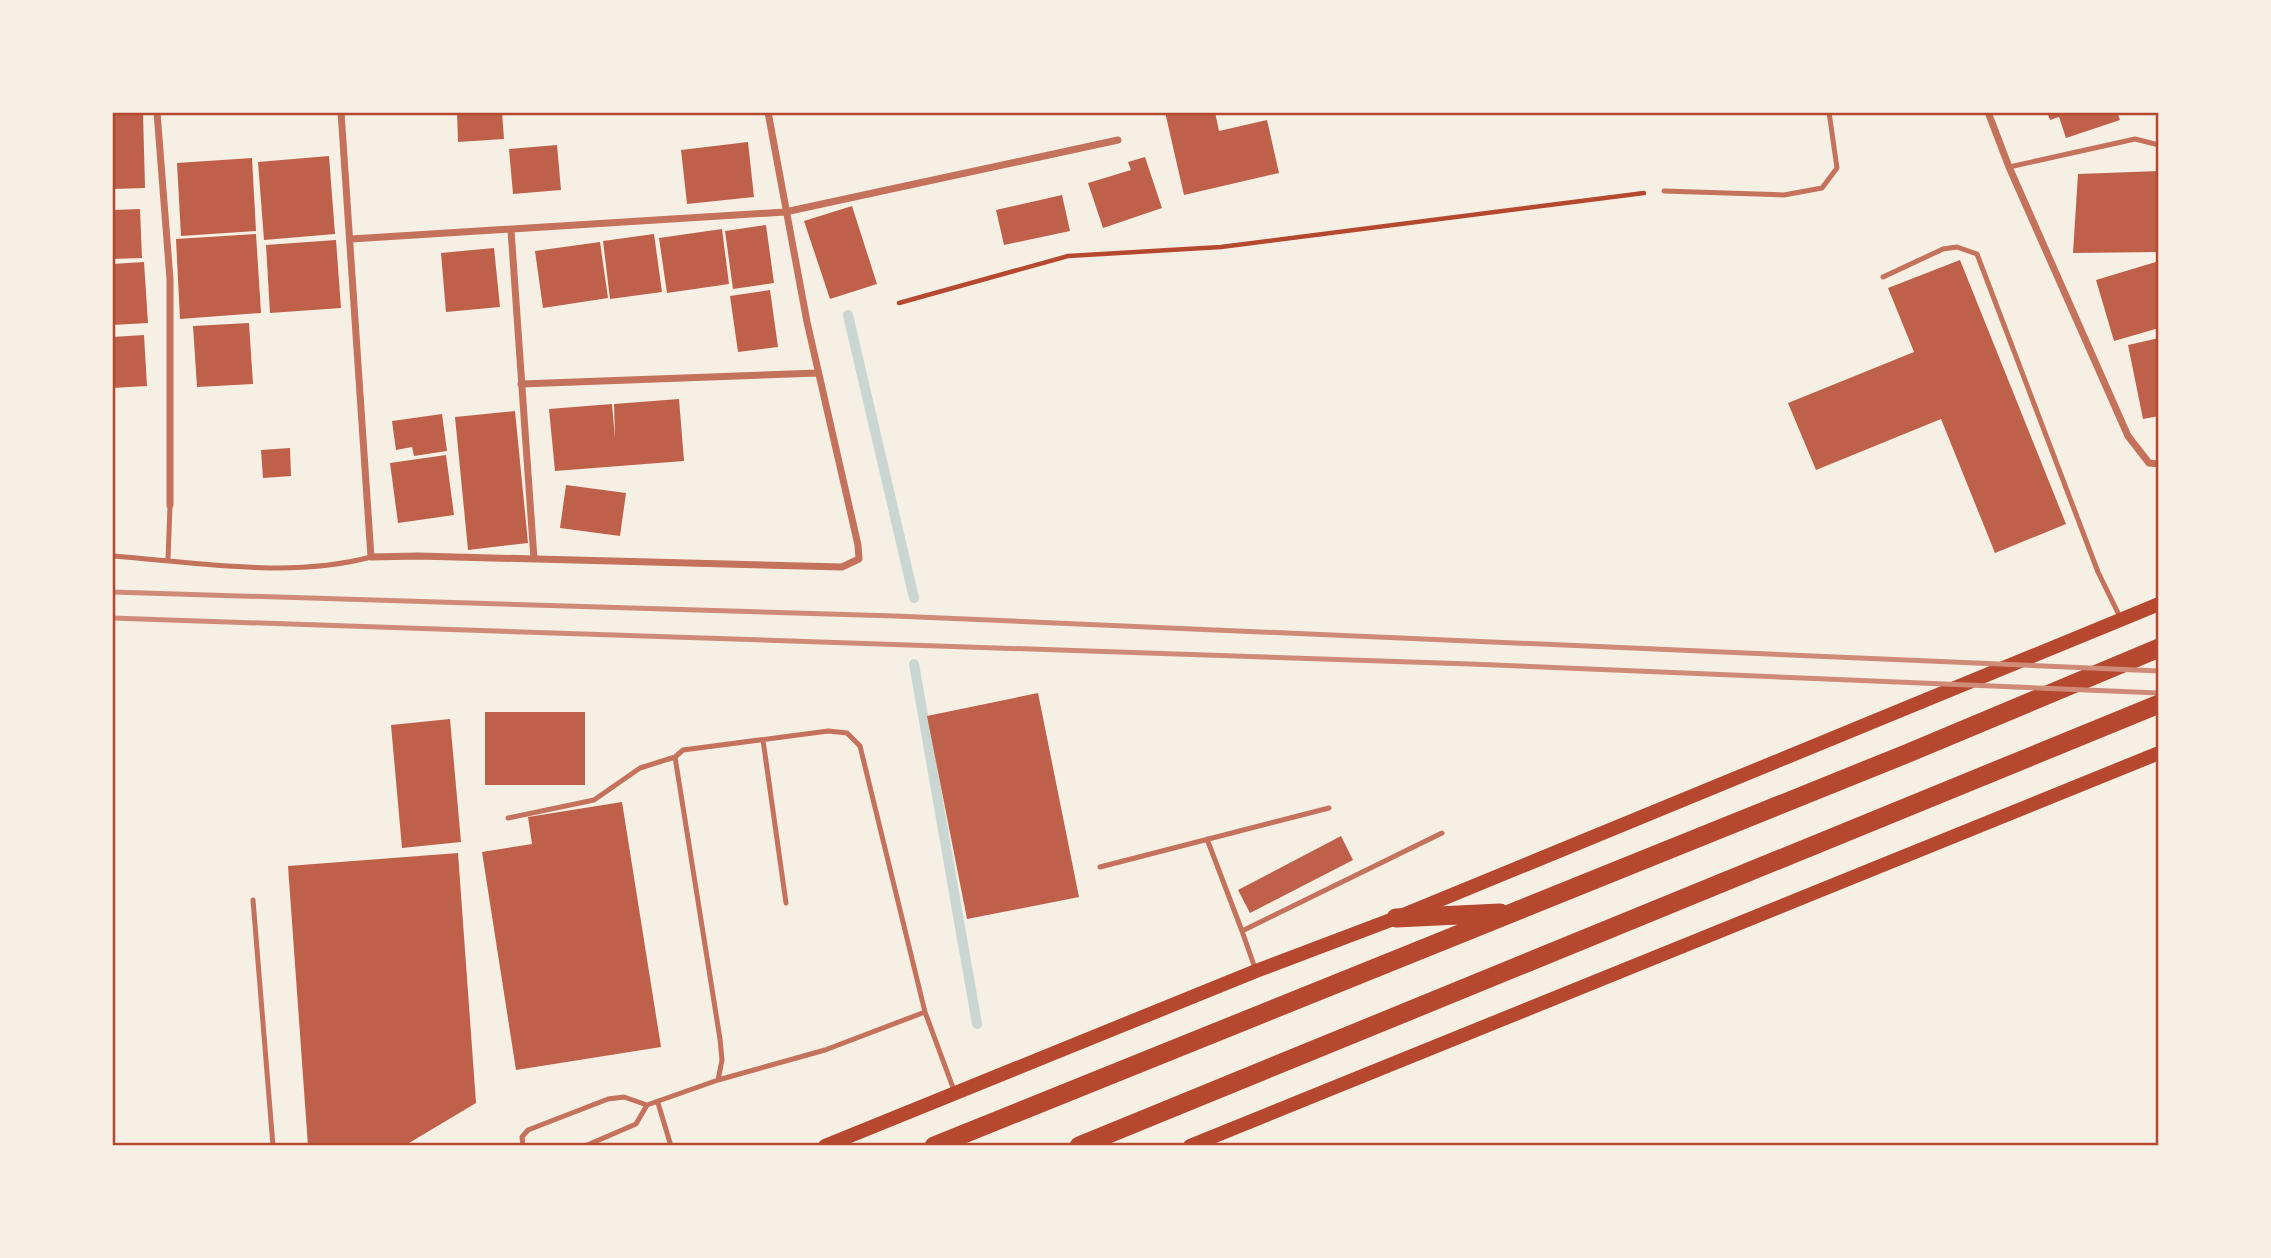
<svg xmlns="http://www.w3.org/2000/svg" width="2271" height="1258" font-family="Mulish,sans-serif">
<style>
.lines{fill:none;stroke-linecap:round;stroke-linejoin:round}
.stream{stroke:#c9d6d2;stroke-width:10}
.building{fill:#bf614a}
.path{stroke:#b5482f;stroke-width:4.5}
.service{stroke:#c5725c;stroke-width:5}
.minor{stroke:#c5725c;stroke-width:7}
.secondary{stroke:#b5482f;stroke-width:14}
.trunk{stroke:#b5482f;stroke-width:19}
.rail{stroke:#cf8b77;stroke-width:5}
.neatline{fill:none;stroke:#b5482f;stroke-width:2.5}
</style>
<rect width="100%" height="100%" fill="#f6efe4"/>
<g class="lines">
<path class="stream" d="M 848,315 L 914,598
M 914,664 L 977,1024"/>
</g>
<path class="building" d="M 112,112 L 143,112 L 145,188 L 112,189 Z
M 457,112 L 502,112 L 504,139 L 458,142 Z
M 1165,112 L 1215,112 L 1219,131 L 1267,120 L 1279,173 L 1184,195 Z
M 2047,112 L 2117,112 L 2120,120 L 2066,138 L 2059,117 L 2050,120 Z
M 748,142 L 754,197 L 687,204 L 681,150 Z
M 557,145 L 561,190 L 513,194 L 509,149 Z
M 329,156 L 335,234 L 264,240 L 258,162 Z
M 1145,157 L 1162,208 L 1103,228 L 1088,183 L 1131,170 L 1128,162 Z
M 252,158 L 256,231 L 181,236 L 177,163 Z
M 2159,171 L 2159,252 L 2073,253 L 2078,174 Z
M 1062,195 L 1070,231 L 1004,245 L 996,210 Z
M 852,206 L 877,284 L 830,299 L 804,221 Z
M 140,209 L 142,258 L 112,259 L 112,210 Z
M 766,225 L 774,283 L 733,289 L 725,231 Z
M 722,229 L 729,284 L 667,293 L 659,238 Z
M 256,234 L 261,313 L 180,319 L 176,239 Z
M 654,234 L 662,292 L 610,299 L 603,241 Z
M 336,240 L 341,308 L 270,313 L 266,245 Z
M 600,242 L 608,298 L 543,308 L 535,251 Z
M 494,248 L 500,307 L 446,312 L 441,253 Z
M 1960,260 L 2066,524 L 1995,553 L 1941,419 L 1816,470 L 1788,403 L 1914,352 L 1888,288 Z
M 2159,261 L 2159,328 L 2114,341 L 2096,280 Z
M 144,262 L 148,323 L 112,325 L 112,264 Z
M 770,290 L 778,347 L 738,352 L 730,296 Z
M 249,323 L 253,384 L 197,387 L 193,326 Z
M 144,335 L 147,386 L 112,388 L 112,337 Z
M 2159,338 L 2159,416 L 2143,419 L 2128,345 Z
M 679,399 L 684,461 L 555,471 L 549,409 L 612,404 L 615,439 L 614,404 Z
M 515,411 L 528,543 L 468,550 L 455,417 Z
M 442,414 L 447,451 L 414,456 L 412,447 L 396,450 L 392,421 Z
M 290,448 L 291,476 L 263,478 L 261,450 Z
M 446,455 L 454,515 L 398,523 L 390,463 Z
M 566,485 L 626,493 L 620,536 L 560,528 Z
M 1038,693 L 1079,897 L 967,919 L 927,716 Z
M 485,712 L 585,712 L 585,785 L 485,785 Z
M 450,719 L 461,842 L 402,848 L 391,725 Z
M 622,802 L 661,1047 L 516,1070 L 482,852 L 532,844 L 528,817 Z
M 1341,836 L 1353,860 L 1250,913 L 1238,890 Z
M 458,853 L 476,1103 L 404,1146 L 308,1146 L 288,866 Z"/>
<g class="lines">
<path class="path" d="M 899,303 L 1068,256 L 1221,247 L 1644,193"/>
<path class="service" d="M 2009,167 L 2135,139 L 2159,145
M 1664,191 L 1784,195 L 1822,188 L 1837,168 L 1829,112
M 1883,277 L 1943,249 L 1957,247 L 1977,254 L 2098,572 L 2121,619
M 112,556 C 196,562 289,579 371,557
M 168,560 L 170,505
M 763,740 L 786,903
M 508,818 L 594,800 L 640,768 L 675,757
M 1207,839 L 1242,931
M 1100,867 L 1329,808
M 253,900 L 273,1146
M 1256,971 L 1242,931 L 1442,833
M 718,1080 L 825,1050 L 925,1012
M 658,1103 L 671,1146
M 523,1146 L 522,1137 L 528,1130 L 608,1099 L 624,1097 L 647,1105 L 718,1080 L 722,1060 L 720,1039 L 675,757 L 683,750 L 828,731 L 847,733 L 860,746 L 925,1012 L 955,1093
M 585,1146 L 636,1124 L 647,1105"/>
<path class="minor" d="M 157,112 L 170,279 L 170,505
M 341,112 L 371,557 L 418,556 L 842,567 L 859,559 L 858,545 L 807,322 L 768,112
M 1988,112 L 2009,167 L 2128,436 L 2149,463 L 2159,464
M 511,230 L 534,559
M 351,239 L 785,212 L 1118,140
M 521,384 L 818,373"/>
<path class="secondary" d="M 825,1146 L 1256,971 L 1396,918 L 2159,604
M 1190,1146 L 2159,753"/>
<path class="trunk" d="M 1396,918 L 1500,913
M 934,1146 L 1906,754 L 2159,648
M 1079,1146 L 2159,704"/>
<path class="rail" d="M 112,592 L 895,616 L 2159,671
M 112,618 L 1470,664 L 2159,693"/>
</g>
<rect width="2271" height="1258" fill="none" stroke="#f6efe4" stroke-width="228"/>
<rect x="114" y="114" width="2043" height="1030" class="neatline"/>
</svg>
